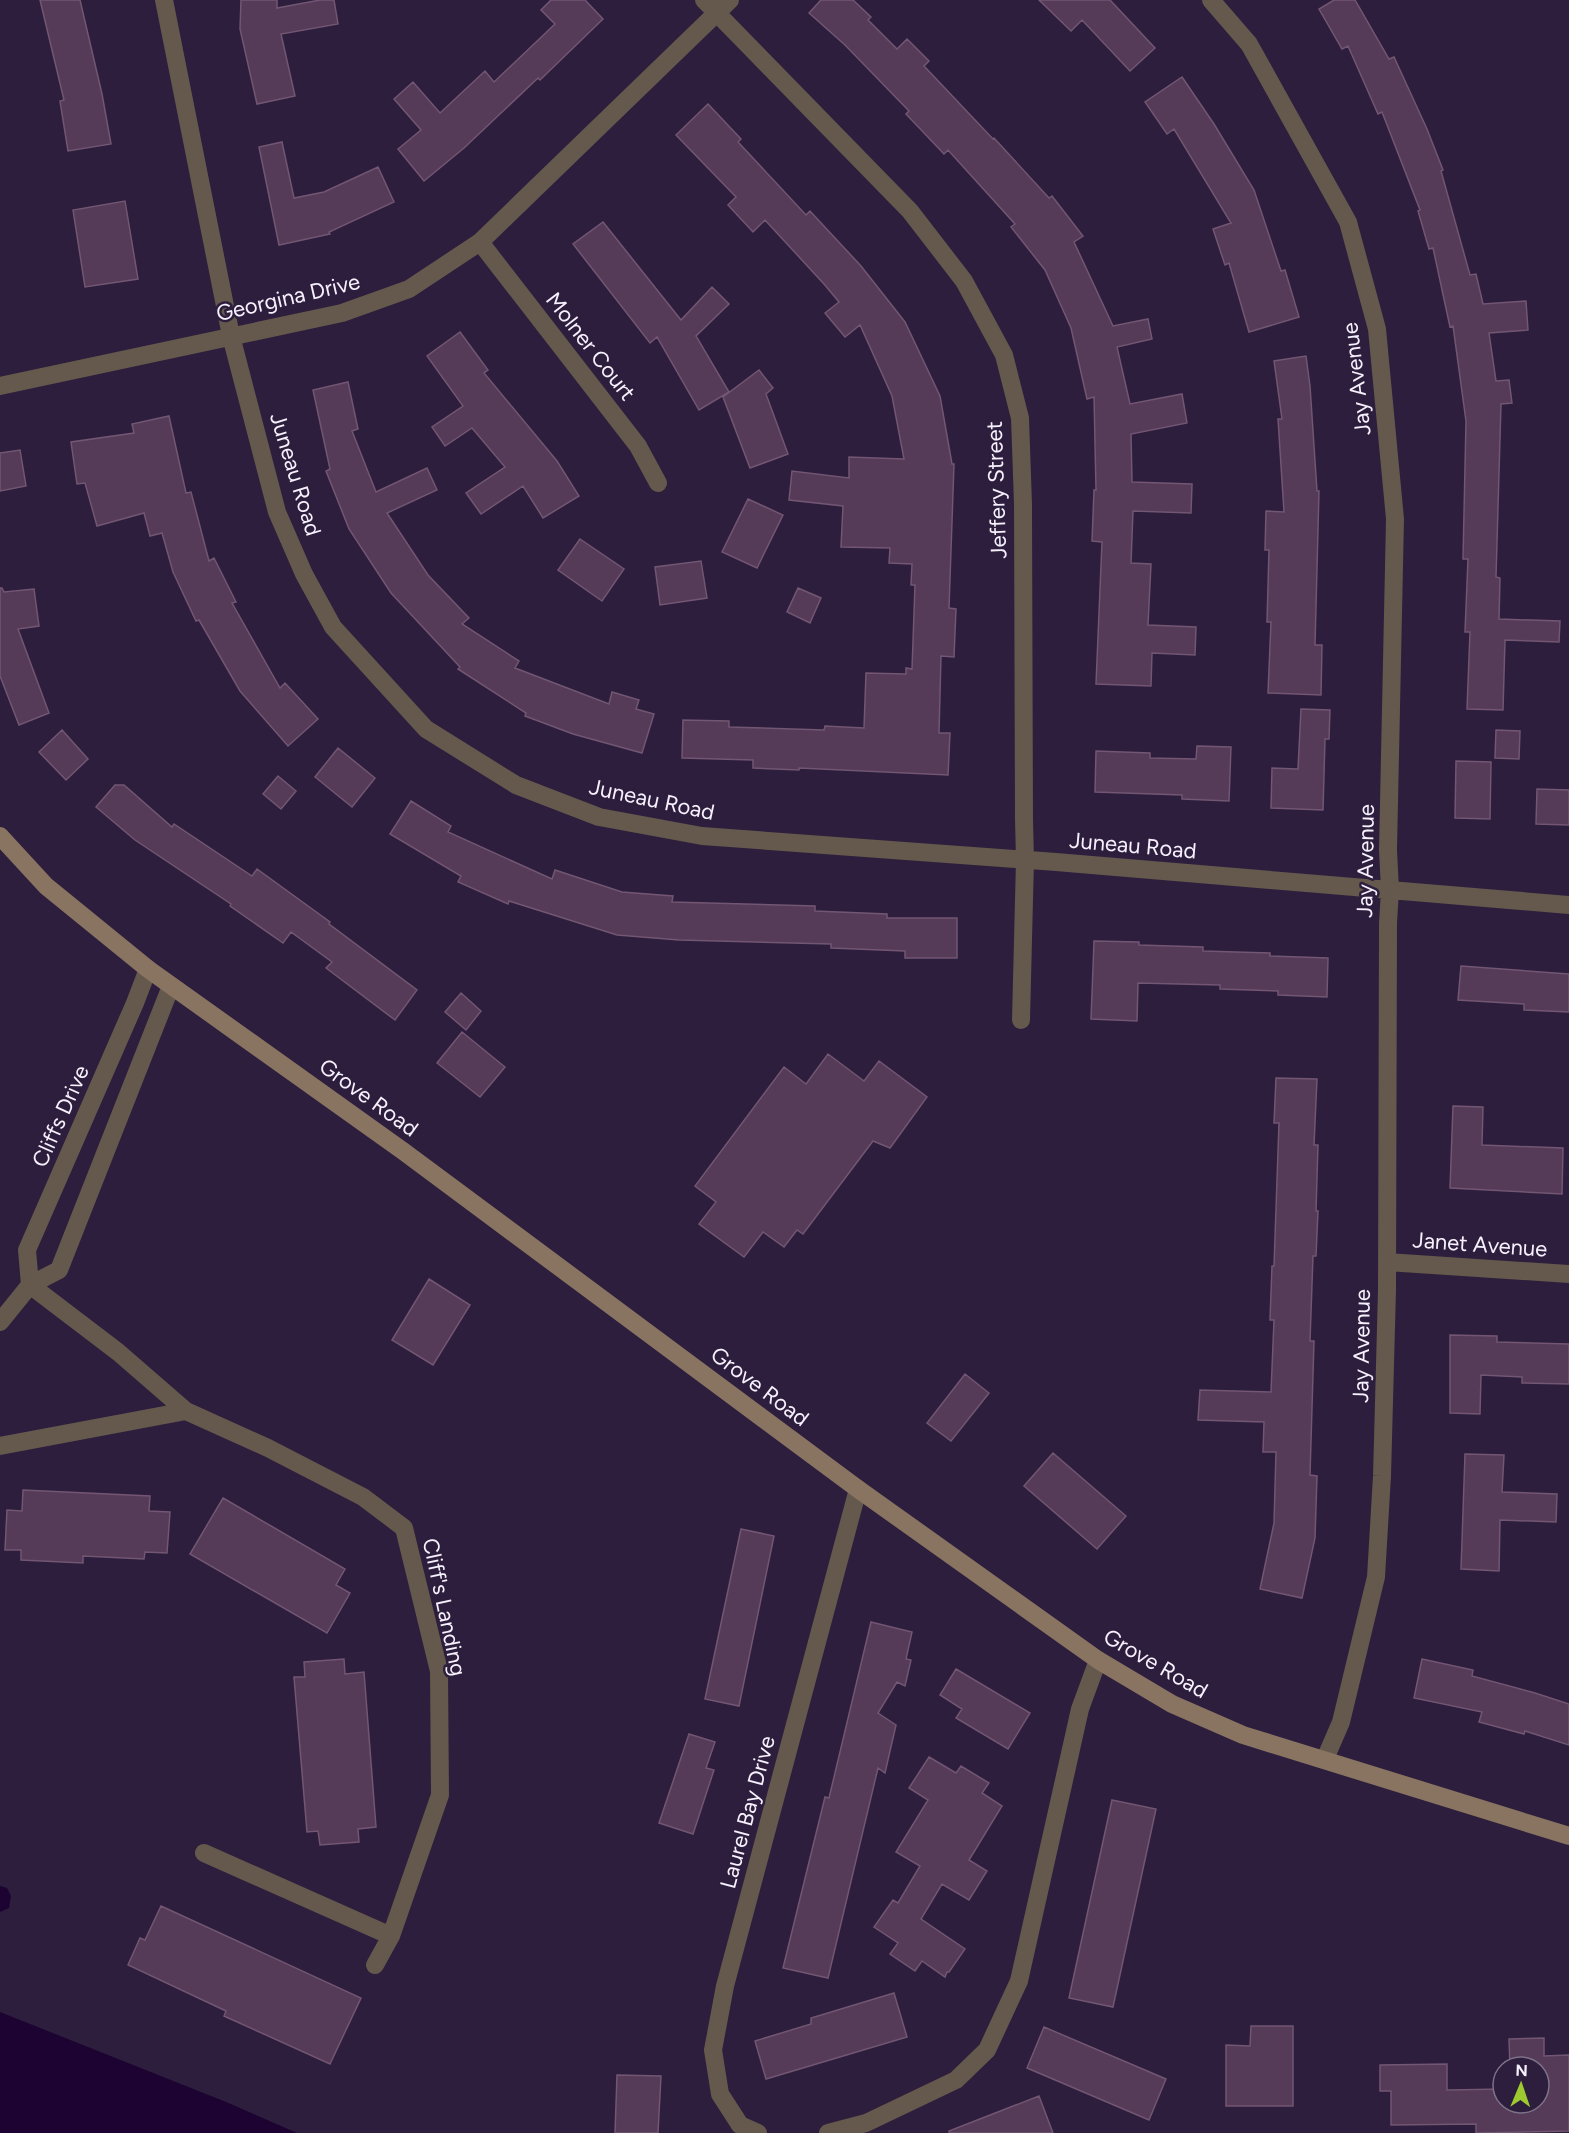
<svg xmlns="http://www.w3.org/2000/svg" width="1569" height="2133" font-family="Figtree,sans-serif">
<style>
.water{fill:#1d0332}
.building{fill:#553b57;stroke:#725673;stroke-width:1.5}
.lines{fill:none;stroke-linecap:round;stroke-linejoin:round}
.minor{stroke:#65584c;stroke-width:18}
.secondary{stroke:#897461;stroke-width:18}
.labels{text-anchor:middle;stroke-width:5;stroke-linejoin:round;paint-order:stroke}
.street-label{font-size:22px;fill:#f6f1fd;stroke:#2c1e3c}
</style>
<rect width="100%" height="100%" fill="#2c1e3c"/>
<path class="water" d="M 0,1886 L 7,1888 L 11,1896 L 9,1908 L 0,1912 Z
M 0,2012 L 226,2102 L 297,2133 L 0,2133 Z"/>
<path class="building" d="M 40,0 L 80,0 L 102,94 L 111,144 L 68,151 L 60,101 L 64,100 Z
M 241,0 L 277,0 L 277,8 L 320,0 L 334,0 L 338,24 L 281,34 L 295,96 L 257,104 L 240,29 Z
M 551,0 L 585,0 L 603,19 L 540,80 L 538,78 L 464,148 L 424,181 L 398,149 L 421,130 L 394,99 L 413,82 L 440,113 L 485,71 L 494,82 L 555,24 L 541,10 Z
M 821,0 L 853,0 L 871,17 L 868,20 L 897,49 L 907,39 L 929,61 L 924,66 L 993,139 L 994,138 L 1049,198 L 1052,196 L 1083,236 L 1074,242 L 1113,326 L 1148,319 L 1152,339 L 1117,347 L 1130,404 L 1182,394 L 1187,423 L 1131,434 L 1132,482 L 1192,484 L 1191,513 L 1133,511 L 1131,563 L 1151,564 L 1148,625 L 1196,627 L 1195,655 L 1152,653 L 1151,686 L 1096,684 L 1102,542 L 1092,541 L 1094,490 L 1096,490 L 1094,397 L 1087,399 L 1071,328 L 1045,270 L 1011,227 L 1015,224 L 948,150 L 944,154 L 906,114 L 909,111 L 845,45 L 809,13 Z
M 1039,0 L 1110,0 L 1155,48 L 1130,71 L 1082,20 L 1071,31 Z
M 1334,0 L 1355,0 L 1389,59 L 1394,57 L 1427,129 L 1443,170 L 1441,171 L 1470,275 L 1476,274 L 1483,304 L 1526,301 L 1528,330 L 1489,333 L 1496,381 L 1509,380 L 1512,403 L 1501,404 L 1496,577 L 1500,578 L 1499,619 L 1560,621 L 1559,642 L 1505,640 L 1503,710 L 1467,709 L 1470,632 L 1465,632 L 1468,559 L 1463,559 L 1466,421 L 1453,326 L 1450,327 L 1433,248 L 1429,249 L 1418,211 L 1420,210 L 1382,112 L 1378,114 L 1348,46 L 1342,49 L 1319,9 Z
M 1182,77 L 1214,124 L 1254,190 L 1281,271 L 1285,270 L 1299,317 L 1249,332 L 1229,263 L 1225,265 L 1213,229 L 1231,223 L 1174,129 L 1167,134 L 1145,102 Z
M 708,104 L 741,139 L 738,142 L 806,215 L 810,211 L 861,266 L 905,322 L 940,396 L 952,464 L 954,464 L 949,608 L 956,609 L 954,657 L 941,656 L 939,733 L 950,733 L 948,775 L 799,768 L 799,770 L 753,768 L 753,760 L 682,758 L 683,720 L 729,721 L 729,727 L 824,730 L 825,726 L 864,728 L 866,673 L 906,674 L 906,668 L 912,669 L 915,585 L 911,585 L 912,564 L 889,563 L 890,548 L 841,547 L 843,506 L 789,500 L 792,471 L 849,478 L 849,457 L 904,459 L 892,396 L 860,325 L 845,337 L 825,313 L 839,302 L 824,284 L 765,220 L 753,232 L 728,205 L 736,197 L 676,135 Z
M 282,142 L 294,198 L 324,192 L 378,167 L 394,202 L 329,232 L 330,234 L 279,245 L 259,147 Z
M 125,201 L 138,279 L 85,287 L 73,210 Z
M 603,222 L 681,320 L 712,287 L 729,304 L 696,336 L 729,392 L 699,410 L 657,337 L 650,343 L 573,244 Z
M 460,332 L 488,370 L 484,373 L 557,461 L 579,496 L 543,518 L 523,486 L 481,514 L 466,493 L 505,467 L 472,428 L 445,446 L 432,427 L 463,406 L 427,356 Z
M 1306,356 L 1310,386 L 1317,491 L 1319,491 L 1315,645 L 1322,645 L 1321,695 L 1268,693 L 1271,622 L 1267,622 L 1269,550 L 1265,550 L 1266,511 L 1284,512 L 1278,419 L 1282,419 L 1274,361 Z
M 759,370 L 773,388 L 766,394 L 788,454 L 750,468 L 723,397 Z
M 348,382 L 358,429 L 352,431 L 376,492 L 427,468 L 437,490 L 387,513 L 428,575 L 469,618 L 462,624 L 519,661 L 515,668 L 609,704 L 612,692 L 639,700 L 636,709 L 654,714 L 642,753 L 573,734 L 525,716 L 526,713 L 458,669 L 460,667 L 391,593 L 349,529 L 326,471 L 330,469 L 313,390 Z
M 169,416 L 186,493 L 191,492 L 209,561 L 214,558 L 236,602 L 232,603 L 280,688 L 285,683 L 318,719 L 288,746 L 240,691 L 199,620 L 196,621 L 173,572 L 162,533 L 150,536 L 144,513 L 97,526 L 85,483 L 77,484 L 71,442 L 134,433 L 132,424 Z
M 20,450 L 26,486 L 0,491 L 0,453 Z
M 748,499 L 783,515 L 757,568 L 722,552 Z
M 580,539 L 624,569 L 602,601 L 558,570 Z
M 701,561 L 707,598 L 660,605 L 655,567 Z
M 0,588 L 2,588 L 4,592 L 34,589 L 39,626 L 18,629 L 49,713 L 19,725 L 0,676 Z
M 798,588 L 821,598 L 810,623 L 787,612 Z
M 1301,709 L 1330,710 L 1329,739 L 1325,739 L 1323,810 L 1271,808 L 1272,768 L 1298,769 Z
M 62,730 L 88,759 L 66,780 L 39,752 Z
M 1496,730 L 1520,731 L 1519,759 L 1495,758 Z
M 1197,746 L 1231,747 L 1229,801 L 1182,799 L 1182,795 L 1095,792 L 1096,751 L 1150,753 L 1150,758 L 1196,759 Z
M 338,748 L 375,778 L 352,807 L 315,777 Z
M 1456,761 L 1491,762 L 1490,819 L 1455,818 Z
M 278,776 L 296,791 L 281,809 L 263,794 Z
M 115,785 L 124,785 L 172,827 L 174,824 L 252,876 L 257,869 L 330,922 L 329,924 L 417,990 L 395,1020 L 326,968 L 332,962 L 291,932 L 283,943 L 230,906 L 231,904 L 135,840 L 96,807 Z
M 1537,789 L 1569,790 L 1569,825 L 1536,824 Z
M 411,801 L 451,826 L 448,832 L 552,879 L 555,870 L 622,892 L 673,896 L 672,902 L 815,906 L 815,911 L 887,914 L 887,918 L 957,918 L 957,958 L 905,958 L 905,951 L 831,948 L 831,944 L 679,940 L 617,935 L 509,901 L 508,904 L 458,882 L 461,876 L 390,834 Z
M 1094,941 L 1139,942 L 1139,945 L 1203,947 L 1203,951 L 1270,953 L 1270,956 L 1328,958 L 1327,997 L 1278,995 L 1278,991 L 1220,989 L 1220,985 L 1138,983 L 1137,1021 L 1091,1019 Z
M 1461,966 L 1569,974 L 1569,1012 L 1524,1010 L 1524,1004 L 1458,1000 Z
M 461,993 L 481,1011 L 466,1030 L 445,1012 Z
M 462,1032 L 505,1067 L 480,1097 L 437,1063 Z
M 828,1054 L 864,1081 L 879,1061 L 927,1097 L 890,1148 L 873,1141 L 803,1234 L 797,1230 L 784,1247 L 763,1232 L 744,1257 L 699,1224 L 716,1202 L 695,1186 L 784,1067 L 806,1084 Z
M 1276,1078 L 1317,1079 L 1314,1145 L 1318,1145 L 1316,1211 L 1318,1211 L 1316,1256 L 1313,1256 L 1310,1341 L 1314,1341 L 1310,1475 L 1317,1476 L 1315,1538 L 1302,1598 L 1260,1589 L 1274,1523 L 1276,1452 L 1263,1452 L 1264,1422 L 1198,1420 L 1200,1390 L 1271,1392 L 1274,1320 L 1270,1320 L 1272,1266 L 1274,1266 L 1279,1123 L 1274,1123 Z
M 1453,1106 L 1483,1107 L 1482,1145 L 1563,1148 L 1562,1194 L 1450,1188 Z
M 429,1279 L 470,1305 L 433,1365 L 392,1340 Z
M 1450,1335 L 1497,1336 L 1497,1342 L 1569,1344 L 1569,1384 L 1522,1383 L 1522,1377 L 1481,1375 L 1480,1414 L 1450,1413 Z
M 965,1374 L 989,1393 L 951,1441 L 927,1423 Z
M 1053,1453 L 1126,1516 L 1097,1549 L 1024,1486 Z
M 1465,1454 L 1504,1455 L 1502,1492 L 1557,1494 L 1556,1522 L 1500,1520 L 1499,1571 L 1461,1569 Z
M 23,1490 L 150,1496 L 149,1511 L 170,1512 L 167,1553 L 145,1552 L 144,1559 L 83,1556 L 83,1563 L 21,1560 L 21,1550 L 5,1550 L 7,1510 L 22,1511 Z
M 223,1498 L 345,1569 L 336,1585 L 350,1593 L 327,1633 L 190,1554 Z
M 741,1529 L 774,1536 L 739,1706 L 705,1699 Z
M 871,1622 L 912,1632 L 906,1659 L 911,1660 L 905,1686 L 897,1682 L 878,1713 L 896,1725 L 885,1773 L 878,1768 L 828,1978 L 783,1968 L 825,1797 L 829,1798 Z
M 344,1659 L 345,1674 L 364,1672 L 376,1827 L 358,1829 L 359,1842 L 320,1845 L 318,1831 L 307,1832 L 294,1677 L 305,1677 L 304,1662 Z
M 1422,1659 L 1473,1670 L 1472,1676 L 1535,1693 L 1569,1704 L 1569,1745 L 1525,1731 L 1524,1734 L 1479,1722 L 1482,1712 L 1414,1698 Z
M 956,1669 L 1030,1713 L 1008,1749 L 956,1718 L 962,1709 L 940,1695 Z
M 689,1734 L 715,1742 L 706,1768 L 714,1770 L 693,1834 L 659,1823 Z
M 929,1757 L 956,1773 L 961,1766 L 989,1783 L 982,1793 L 1002,1806 L 969,1860 L 987,1871 L 969,1900 L 942,1884 L 921,1919 L 965,1949 L 949,1972 L 947,1972 L 945,1977 L 922,1961 L 915,1971 L 890,1954 L 898,1943 L 874,1927 L 893,1900 L 898,1903 L 920,1866 L 896,1852 L 928,1800 L 909,1788 Z
M 1112,1800 L 1156,1809 L 1113,2007 L 1069,1998 Z
M 161,1906 L 361,1998 L 330,2064 L 224,2016 L 226,2011 L 128,1965 L 140,1938 L 145,1940 Z
M 894,1993 L 907,2037 L 766,2079 L 755,2041 L 811,2024 L 811,2018 Z
M 1251,2026 L 1293,2026 L 1293,2106 L 1226,2106 L 1226,2045 L 1250,2046 Z
M 1044,2027 L 1166,2079 L 1149,2120 L 1027,2068 Z
M 1544,2038 L 1544,2056 L 1569,2055 L 1569,2131 L 1476,2133 L 1476,2124 L 1391,2125 L 1391,2091 L 1380,2091 L 1380,2065 L 1447,2064 L 1447,2090 L 1503,2089 L 1503,2103 L 1539,2103 L 1539,2067 L 1510,2067 L 1509,2039 Z
M 617,2075 L 661,2076 L 658,2133 L 615,2133 Z
M 1039,2096 L 1053,2133 L 949,2133 L 949,2131 Z"/>
<g class="lines">
<path class="minor" d="M 164,0 L 231,336 L 277,512 L 304,574 L 333,627 L 426,729 L 516,785 L 599,817 L 702,836 L 1056,862 L 1569,905
M 704,0 L 910,211 L 964,281 L 1004,355 L 1020,418 L 1023,504 L 1024,820 L 1025,860 L 1021,1020
M 1211,0 L 1249,44 L 1348,222 L 1377,329 L 1395,519 L 1388,850 L 1390,890 L 1388,923 L 1387,1290 L 1382,1476 L 1376,1577 L 1341,1722 L 1325,1759
M 480,242 L 638,446 L 658,483
M 0,386 L 342,313 L 409,289 L 480,242 L 730,0
M 1387,1262 L 1569,1274
M 30,1285 L 118,1352 L 186,1411 L 268,1448 L 363,1497 L 404,1528 L 439,1671 L 440,1795 L 391,1936 L 375,1965
M 30,1285 L 27,1250 L 135,1003 L 148,969
M 0,1322 L 30,1285 L 59,1270 L 171,986
M 0,1446 L 186,1411
M 204,1853 L 391,1936
M 758,2133 L 740,2125 L 720,2094 L 713,2050 L 725,1986 L 858,1489
M 828,2133 L 866,2123 L 956,2080 L 987,2050 L 1019,1981 L 1080,1709 L 1098,1660"/>
<path class="secondary" d="M 0,836 L 46,886 L 148,969 L 403,1151 L 858,1489 L 1098,1660 L 1172,1704 L 1243,1735 L 1569,1836"/>
</g>
<g class="labels">
<g class="street-label">
<text transform="translate(288 297) rotate(-13)" y="8">Georgina Drive</text>
<text transform="translate(591 346) rotate(52)" y="8">Molner Court</text>
<text transform="translate(1356 379) rotate(-97)" y="8">Jay Avenue</text>
<text transform="translate(296 474) rotate(73)" y="8">Juneau Road</text>
<text transform="translate(996 490) rotate(-92)" y="8">Jeffery Street</text>
<text transform="translate(652 799) rotate(12)" y="8">Juneau Road</text>
<text transform="translate(1133 845) rotate(5)" y="8">Juneau Road</text>
<text transform="translate(1365 861) rotate(-89)" y="8">Jay Avenue</text>
<text transform="translate(369 1097) rotate(36)" y="8">Grove Road</text>
<text transform="translate(60 1116) rotate(-66)" y="8">Cliffs Drive</text>
<text transform="translate(1480 1244) rotate(4)" y="8">Janet Avenue</text>
<text transform="translate(1361 1346) rotate(-89)" y="8">Jay Avenue</text>
<text transform="translate(760 1386) rotate(37)" y="8">Grove Road</text>
<text transform="translate(445 1607) rotate(78)" y="8">Cliff's Landing</text>
<text transform="translate(1156 1663) rotate(30)" y="8">Grove Road</text>
<text transform="translate(747 1812) rotate(-75)" y="8">Laurel Bay Drive</text>
</g>
</g>
<g transform="translate(1521 2085) rotate(2)"><circle r="28" fill="#2c1e3c" stroke="#7d7289" stroke-width="1.5"/>
<path d="M0-4.5L10 22L0 15L-10 22Z" fill="#9dca30"/>
<text y="-9" font-size="16" font-weight="bold" text-anchor="middle" fill="#f6f1fd">N</text>
</g>
</svg>
